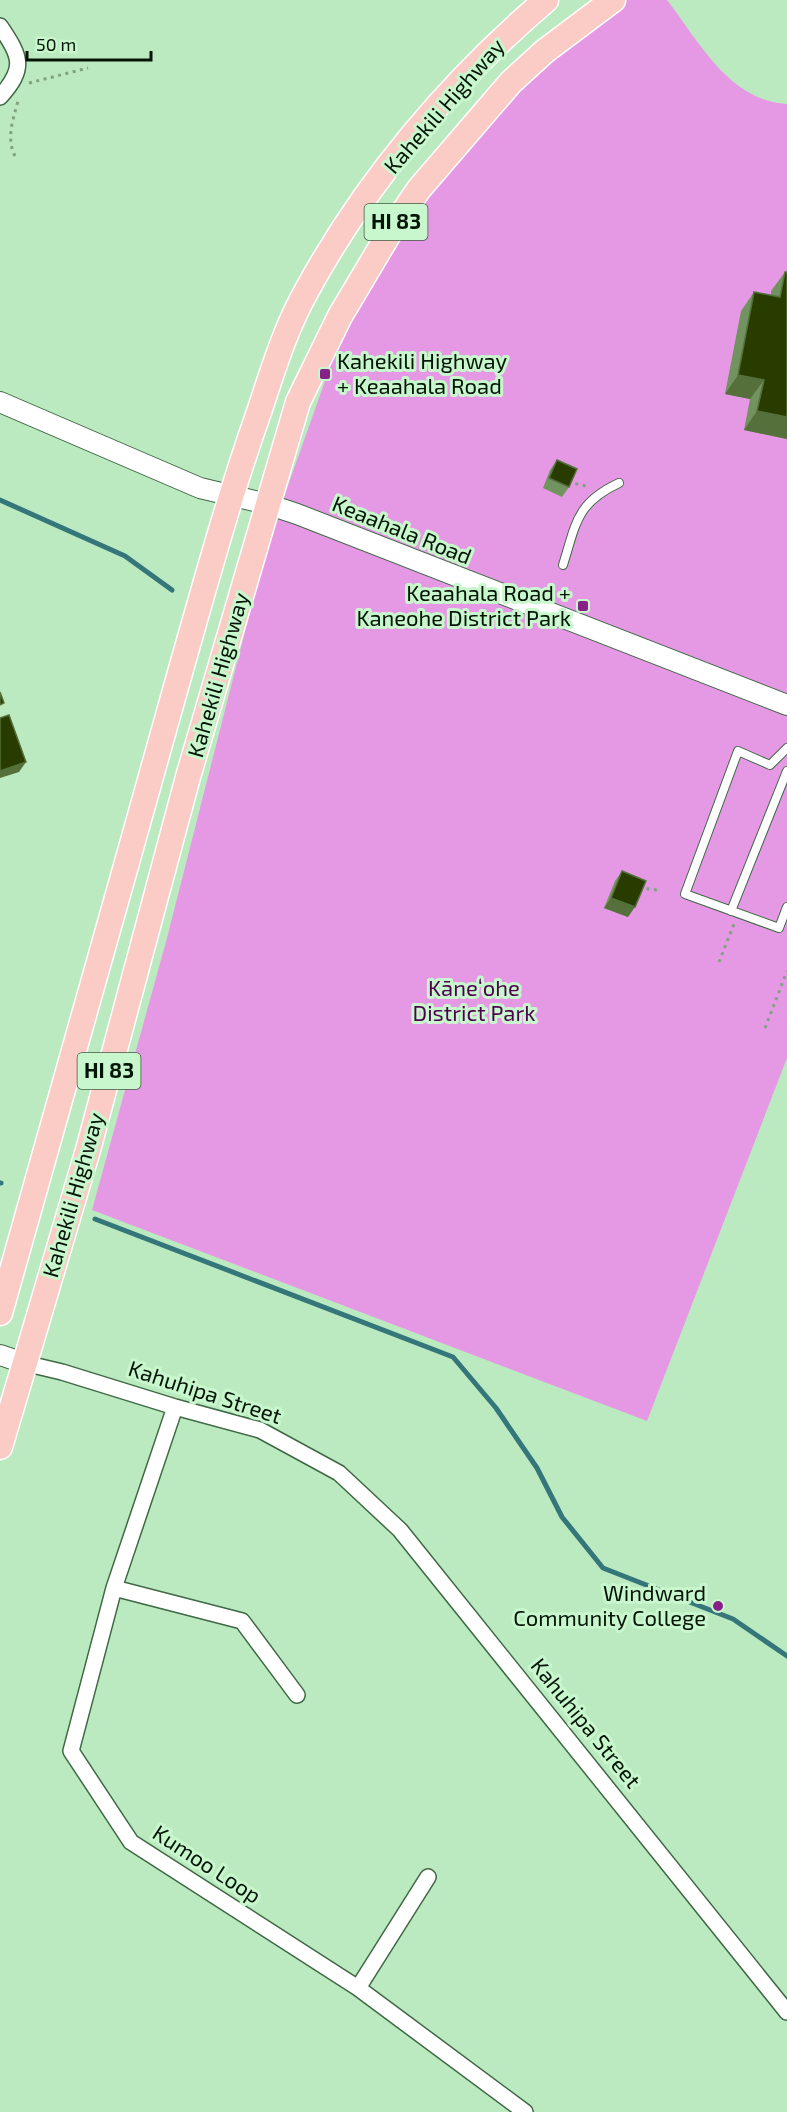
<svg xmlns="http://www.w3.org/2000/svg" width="787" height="2112" font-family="'Exo 2',sans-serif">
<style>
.green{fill:#e599e4}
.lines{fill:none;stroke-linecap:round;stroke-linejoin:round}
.stream{stroke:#34767a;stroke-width:5}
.service-casing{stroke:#3f6844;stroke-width:10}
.minor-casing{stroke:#3f6844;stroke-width:18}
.tertiary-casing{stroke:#3f6844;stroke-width:22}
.primary-casing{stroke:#fff;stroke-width:27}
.path{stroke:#7fa382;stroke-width:3;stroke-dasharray:3 4.5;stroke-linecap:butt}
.service{stroke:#fff;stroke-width:8}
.minor{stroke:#fff;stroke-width:15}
.tertiary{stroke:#fff;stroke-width:20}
.primary{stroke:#fbcbc5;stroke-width:24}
.wall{fill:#729360}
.shaded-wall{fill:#55703a}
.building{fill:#293c00;stroke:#55703a;stroke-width:1.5}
.poi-dot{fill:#872188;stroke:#c9f7cd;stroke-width:2}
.labels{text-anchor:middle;stroke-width:6;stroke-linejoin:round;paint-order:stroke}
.shield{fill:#c9f7cd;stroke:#3f5842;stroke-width:1.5}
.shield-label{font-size:21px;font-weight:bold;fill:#041406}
.street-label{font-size:22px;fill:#041406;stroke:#c9f7cd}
.poi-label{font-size:22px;fill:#041406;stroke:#c9f7cd;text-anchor:end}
.park-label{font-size:22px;fill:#4c004e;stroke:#c9f7cd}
</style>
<rect width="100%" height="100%" fill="#bceac0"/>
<path class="green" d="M 627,0 L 667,0 C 699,41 729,101 787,104 L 787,1058 L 647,1421 L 92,1210 L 167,938 L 267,545 L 336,350 L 391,240 L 525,78 Z"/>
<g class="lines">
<path class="stream" d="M 0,500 L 125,556 L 172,590
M 0,1183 L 1,1183
M 95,1219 L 453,1357 L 496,1408 L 537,1468 L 562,1517 L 603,1568 L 733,1619 L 787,1656"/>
<defs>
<path id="service" d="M 563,565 C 576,524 576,503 619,483
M 787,748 L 770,765 L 738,751 L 685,894 L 779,928 L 787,907
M 731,911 L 787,771"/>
<path id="minor" d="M 0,26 C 21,57 26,68 0,97
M 24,1363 L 62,1372 L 175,1407 L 260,1430 L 339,1473 L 400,1530 L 787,2012
M 175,1407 L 114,1588 L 71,1751 L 131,1842 L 358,1988 L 525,2112
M 114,1588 L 242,1621 L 297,1695
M 358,1988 L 428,1877"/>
<path id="tertiary" d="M 0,402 L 200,488 L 267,504 L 297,514 L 787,705
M 0,1355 L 24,1363"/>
<path id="primary" d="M 0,1313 C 62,1097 122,879 183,662 C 207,578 230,494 259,412 C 273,370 285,329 307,290 C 367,180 451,81 546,0
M 0,1447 L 88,1150 L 188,777 L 298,402 L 340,316 L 393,227 L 419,189 L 511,82 L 545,51 L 613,0"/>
</defs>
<use href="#service" class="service-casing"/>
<use href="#minor" class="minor-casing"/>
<use href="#tertiary" class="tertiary-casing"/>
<use href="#primary" class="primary-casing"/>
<path class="path" d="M 29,83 L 88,68
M 15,156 C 6,138 13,120 18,101
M 568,482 L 590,487
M 639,888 L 658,890
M 719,962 L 734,924
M 765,1028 L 787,971"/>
<use href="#service" class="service"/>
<use href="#minor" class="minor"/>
<use href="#tertiary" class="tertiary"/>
<use href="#primary" class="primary"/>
</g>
<path class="wall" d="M 785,272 L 787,439 L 744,430 L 750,399 L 725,394 L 741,311 L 754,292 L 771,295 L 771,291 Z
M 557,460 L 569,487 L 562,497 L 543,488 L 550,470 Z
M 622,871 L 628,917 L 604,908 L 615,881 Z"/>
<path class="shaded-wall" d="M 738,375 L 764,380 L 750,399 L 725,394 Z
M 757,411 L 787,417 L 787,439 L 744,430 Z
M 26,762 L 19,772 L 0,778 L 0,771 Z
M 611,898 L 635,907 L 628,917 L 604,908 Z"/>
<path class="building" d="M 785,272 L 787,272 L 787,417 L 757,411 L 764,380 L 738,375 L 754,292 L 780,297 Z
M 557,460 L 577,469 L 569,487 L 549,478 Z
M 0,692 L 4,703 L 0,705 Z
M 9,715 L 26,762 L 0,771 L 0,718 Z
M 622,871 L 646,881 L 635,907 L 611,898 Z"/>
<g class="poi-dot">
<rect x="319" y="368" width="12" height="12" rx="3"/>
<rect x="577" y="600" width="12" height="12" rx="3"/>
<circle cx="718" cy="1606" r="6"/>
</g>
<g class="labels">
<g class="shield">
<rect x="364.5" y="204" width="63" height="36" rx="4.5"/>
<rect x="77.5" y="1053" width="63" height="36" rx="4.5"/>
</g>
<g class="shield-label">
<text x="396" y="229">HI 83</text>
<text x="109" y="1078">HI 83</text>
</g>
<g class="street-label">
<text transform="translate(444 106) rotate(-49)" y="8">Kahekili Highway</text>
<text transform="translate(402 530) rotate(22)" y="8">Keaahala Road</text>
<text transform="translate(218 675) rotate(-74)" y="8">Kahekili Highway</text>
<text transform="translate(73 1195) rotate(-74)" y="8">Kahekili Highway</text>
<text transform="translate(205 1392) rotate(18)" y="8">Kahuhipa Street</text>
<text transform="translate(586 1723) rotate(51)" y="8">Kahuhipa Street</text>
<text transform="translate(207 1864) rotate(33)" y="8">Kumoo Loop</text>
</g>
<g class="poi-label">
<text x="337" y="369" text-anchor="start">Kahekili Highway<tspan x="337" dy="25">+ Keaahala Road</tspan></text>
<text x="571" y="601">Keaahala Road +<tspan x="571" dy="25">Kaneohe District Park</tspan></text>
<text x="706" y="1601">Windward<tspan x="706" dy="25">Community College</tspan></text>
</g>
<g class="park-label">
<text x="474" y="996">Kāneʻohe<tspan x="474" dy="25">District Park</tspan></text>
</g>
</g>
<path d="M27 51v9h124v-9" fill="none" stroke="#041406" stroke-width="3"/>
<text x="36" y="51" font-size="18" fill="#041406" stroke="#c9f7cd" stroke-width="4.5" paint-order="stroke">50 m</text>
</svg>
